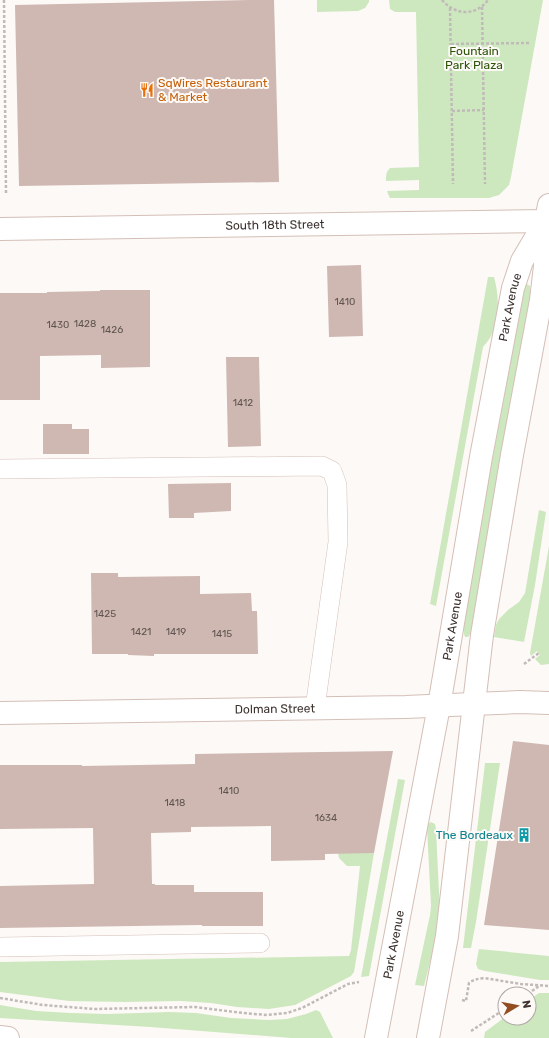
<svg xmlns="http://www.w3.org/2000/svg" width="549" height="1038" font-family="Rubik,sans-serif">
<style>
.green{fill:#cde8be}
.building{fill:#ceb8b1}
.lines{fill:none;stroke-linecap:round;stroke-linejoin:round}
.service-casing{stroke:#d4bfb7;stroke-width:20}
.minor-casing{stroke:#d4bfb7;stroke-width:24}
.secondary-casing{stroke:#d4bfb7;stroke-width:24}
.path{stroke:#c0bab8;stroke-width:2.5;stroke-dasharray:3 2;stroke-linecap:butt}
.service{stroke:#fff;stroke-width:19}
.minor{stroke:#fff;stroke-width:22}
.secondary{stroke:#fff;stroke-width:22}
.labels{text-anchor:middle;stroke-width:4;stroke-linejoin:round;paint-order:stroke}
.number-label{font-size:10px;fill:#605450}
.park-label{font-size:12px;fill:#2c5408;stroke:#fdf9f7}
.food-label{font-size:12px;fill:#c56008;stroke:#fdf9f7;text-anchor:start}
.street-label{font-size:12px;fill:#3b322f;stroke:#fdf9f7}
.culture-label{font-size:12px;fill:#0d838f;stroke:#fdf9f7;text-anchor:end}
</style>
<rect width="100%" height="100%" fill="#fdf9f7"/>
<path class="green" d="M 317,0 L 369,0 L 369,2 L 365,8 L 358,11 L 317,12 Z
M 389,0 L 543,0 L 511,177 L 509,185 L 499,195 L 489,198 L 390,198 L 388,194 L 387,191 L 419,190 L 419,180 L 386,181 C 386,175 386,172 390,168 L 419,167 L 416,12 L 395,12 L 390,9 Z
M 488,277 L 494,277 C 499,295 500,316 492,334 C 490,339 486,343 483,347 L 436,606 L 430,604 Z
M 527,284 L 530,286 L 530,297 L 529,308 L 471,633 L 468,637 L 465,637 L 464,634 L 464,611 L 521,307 L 524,285 Z
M 539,510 L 546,512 L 535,585 L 524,642 L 494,637 L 496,625 L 499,619 L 508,610 L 519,602 L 525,593 Z
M 549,546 L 549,664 L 541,665 L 535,659 L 540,655 L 537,651 L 531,656 L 530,653 Z
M 485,763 L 500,763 L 476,922 L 471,948 L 463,948 Z
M 398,779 L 405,780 L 369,976 L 361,977 Z
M 431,822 L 435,824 L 436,829 L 440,913 L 440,922 L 424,986 L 415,985 L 430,915 L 431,906 L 427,828 L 428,824 Z
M 338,853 L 374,853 L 354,972 L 351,976 L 295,1005 L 269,1009 L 237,1007 L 211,1003 L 181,1001 L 124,1002 L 69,1001 L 0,992 L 0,962 L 349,956 L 351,950 L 360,866 L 347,866 L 339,858 Z
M 479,949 L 549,956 L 549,980 L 540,980 L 485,971 L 478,969 L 476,964 Z
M 539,993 L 549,993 L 549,1038 L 484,1038 L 485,1032 L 505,1017 L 529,1018 L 529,1000 Z
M 0,1005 L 36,1011 L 71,1013 L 108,1014 L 169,1012 L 196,1013 L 231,1018 L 268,1020 L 287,1019 L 306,1014 L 316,1010 L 320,1012 L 333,1038 L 291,1038 L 150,1027 L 0,1018 Z"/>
<path class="building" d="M 249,0 L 274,0 L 279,182 L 19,186 L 15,5 Z
M 361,265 L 363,336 L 329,337 L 327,266 Z
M 100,290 L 150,290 L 150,367 L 101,368 L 101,355 L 40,356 L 40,400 L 0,400 L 0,293 L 47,293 L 47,292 L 100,291 Z
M 226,357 L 259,357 L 261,446 L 228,447 Z
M 43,424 L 72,424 L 72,429 L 89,429 L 89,454 L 43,454 Z
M 231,483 L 231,511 L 194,513 L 194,518 L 169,518 L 168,484 Z
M 91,573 L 118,573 L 118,577 L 200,576 L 200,594 L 251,593 L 252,611 L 257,611 L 258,654 L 154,654 L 154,656 L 128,655 L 128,654 L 92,654 Z
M 513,741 L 549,745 L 549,930 L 484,925 Z
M 393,751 L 374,853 L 325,854 L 325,860 L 271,861 L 271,826 L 191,827 L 191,832 L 151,833 L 152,884 L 155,884 L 155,885 L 194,885 L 194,892 L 263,892 L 263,926 L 202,926 L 202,925 L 0,928 L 0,886 L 94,884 L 93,828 L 0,829 L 0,765 L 82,765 L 82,766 L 195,764 L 195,754 Z"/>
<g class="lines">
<defs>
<path id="service" d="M 0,469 L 322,466 L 332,471 L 337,485 L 338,542 L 315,708
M 0,947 L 260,943"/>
<g id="minor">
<path id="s1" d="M 0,229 L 549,221"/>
<path id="s2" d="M 0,713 L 406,707 L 473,704 L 520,702 L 549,703"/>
<path id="s3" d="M 376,1038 L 439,706 L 481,457 L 513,288 L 522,261 L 545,222"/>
<path d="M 428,1038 L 447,936 L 482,635 L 512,455 L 541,300 L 545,266 L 546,221 L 549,205"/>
</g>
<path id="secondary" d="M 0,1037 L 8,1038"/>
</defs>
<use href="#service" class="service-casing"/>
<use href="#minor" class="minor-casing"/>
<use href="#secondary" class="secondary-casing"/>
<path class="path" d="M 4,0 L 6,193
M 442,0 C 455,15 475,17 488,0
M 482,7 L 485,184
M 450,8 L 453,184
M 451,44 L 529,43
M 452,111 L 484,110
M 524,664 L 539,653
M 528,994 L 539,986
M 0,998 L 43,1005 L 94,1009 L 195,1007 L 243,1013 L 267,1015 L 287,1013 L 302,1008 L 348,984 L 359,982
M 462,1000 L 466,1001 L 469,983 C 474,979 478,979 484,978 L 521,984 L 549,986
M 471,1031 L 505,1009"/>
<use href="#service" class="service"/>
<use href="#minor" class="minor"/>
<use href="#secondary" class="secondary"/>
</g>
<defs>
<symbol id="restaurant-bare" viewBox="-9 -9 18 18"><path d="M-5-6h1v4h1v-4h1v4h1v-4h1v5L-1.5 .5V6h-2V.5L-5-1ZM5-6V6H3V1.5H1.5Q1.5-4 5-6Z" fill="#e8710a" stroke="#fdf9f7" stroke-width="2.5" paint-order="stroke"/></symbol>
<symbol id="building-bare" viewBox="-9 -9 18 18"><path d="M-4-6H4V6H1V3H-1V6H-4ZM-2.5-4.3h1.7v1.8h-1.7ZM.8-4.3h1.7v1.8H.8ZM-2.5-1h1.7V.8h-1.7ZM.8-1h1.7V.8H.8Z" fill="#0f9aa8" stroke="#fdf9f7" stroke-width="2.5" paint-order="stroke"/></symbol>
</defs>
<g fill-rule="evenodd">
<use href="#restaurant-bare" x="137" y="80" width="20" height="20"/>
<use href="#building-bare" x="514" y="825" width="20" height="20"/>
</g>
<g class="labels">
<g class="number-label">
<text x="345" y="305">1410</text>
<text x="85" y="327">1428</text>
<text x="58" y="328">1430</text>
<text x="112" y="333">1426</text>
<text x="243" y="406">1412</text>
<text x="105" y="617">1425</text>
<text x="141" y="635">1421</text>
<text x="176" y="635">1419</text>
<text x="222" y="637">1415</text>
<text x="229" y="794">1410</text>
<text x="175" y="806">1418</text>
<text x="326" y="821">1634</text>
</g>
<g class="park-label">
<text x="474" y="55">Fountain<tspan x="474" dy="14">Park Plaza</tspan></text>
</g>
<g class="food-label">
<text x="158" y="87">SqWires Restaurant<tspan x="158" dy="14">&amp; Market</tspan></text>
</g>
<g class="street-label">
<text dy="4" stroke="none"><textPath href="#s1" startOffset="275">South 18th Street</textPath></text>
<text dy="4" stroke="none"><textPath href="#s3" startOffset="743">Park Avenue</textPath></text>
<text dy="4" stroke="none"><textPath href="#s3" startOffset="419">Park Avenue</textPath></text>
<text dy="4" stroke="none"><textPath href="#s2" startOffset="275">Dolman Street</textPath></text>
<text dy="4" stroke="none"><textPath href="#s3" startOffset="95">Park Avenue</textPath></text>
</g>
<g class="culture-label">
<text x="513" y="839">The Bordeaux</text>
</g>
</g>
<g transform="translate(517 1006) rotate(80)"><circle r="19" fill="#fdf9f7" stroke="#afa9a7"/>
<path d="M0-3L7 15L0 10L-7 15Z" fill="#924e21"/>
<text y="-6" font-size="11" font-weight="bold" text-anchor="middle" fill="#3b322f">N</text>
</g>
</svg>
